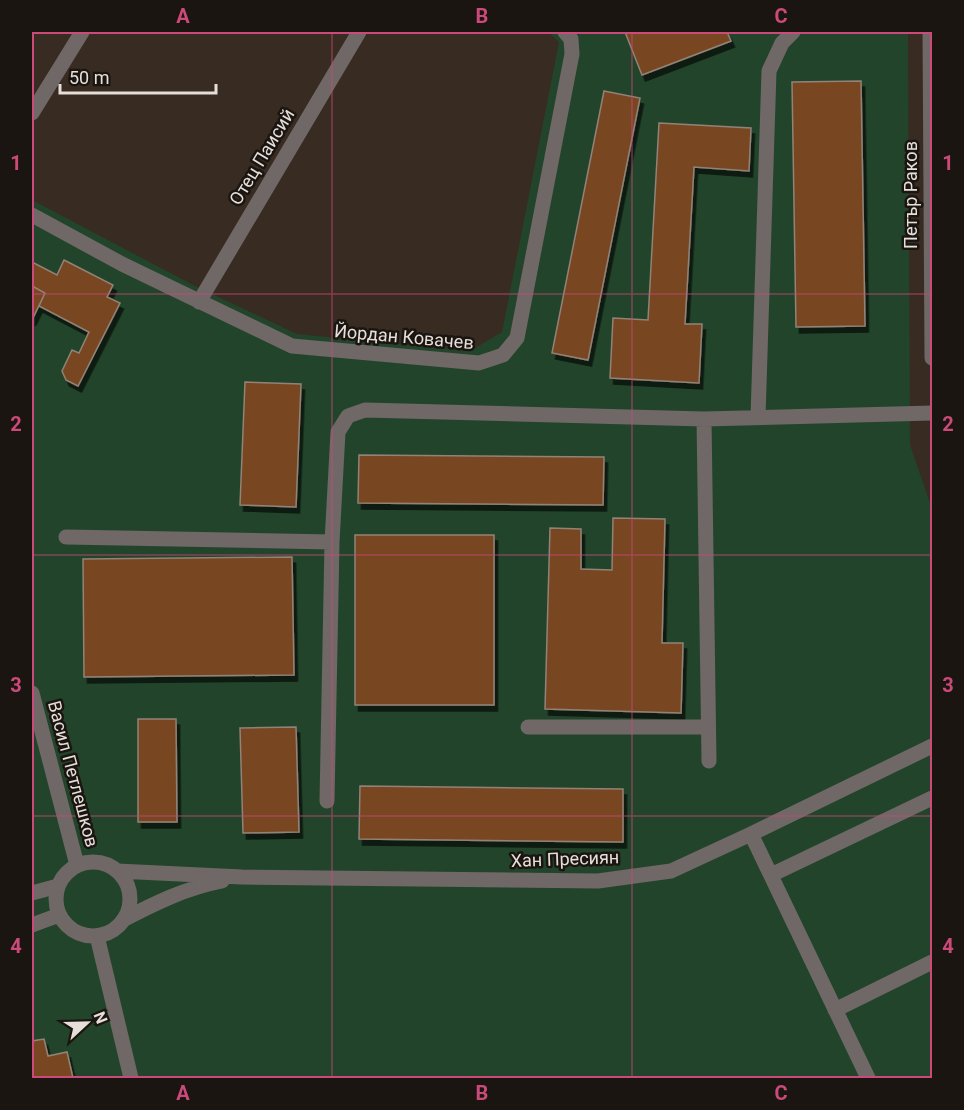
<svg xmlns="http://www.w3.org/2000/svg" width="964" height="1110" font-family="Roboto,sans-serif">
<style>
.green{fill:#22442b}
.building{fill:#784620;stroke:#928278;stroke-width:1.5;filter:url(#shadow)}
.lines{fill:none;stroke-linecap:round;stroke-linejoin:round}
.minor{stroke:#706767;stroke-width:15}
.grid{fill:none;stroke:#cb4a7a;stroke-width:1.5;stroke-opacity:0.55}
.labels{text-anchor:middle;stroke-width:5;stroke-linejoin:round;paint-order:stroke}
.street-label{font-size:18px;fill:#e6ded8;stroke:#1b1511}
.neatline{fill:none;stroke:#cb4a7a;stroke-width:2}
.grid-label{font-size:20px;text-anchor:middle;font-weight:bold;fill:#cb4a7a}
</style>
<defs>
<filter id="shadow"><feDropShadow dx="3.5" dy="6" stdDeviation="0" flood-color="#0009"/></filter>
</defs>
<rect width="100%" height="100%" fill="#382b22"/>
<path class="green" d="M 548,32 L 908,32 L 910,445 L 932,509 L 932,1078 L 32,1078 L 32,200 L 195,286 L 297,334 L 470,351 L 502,332 L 559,42 Z"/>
<path class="building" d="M 625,32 L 727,32 L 731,41 L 642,75 Z
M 861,81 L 865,326 L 796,327 L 792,82 Z
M 604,91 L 640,98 L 588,360 L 552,353 Z
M 659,123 L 751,128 L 749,171 L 694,167 L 685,324 L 702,324 L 699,383 L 610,378 L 613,318 L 648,320 Z
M 64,260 L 113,285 L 107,297 L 120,303 L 78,386 L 66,380 L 62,371 L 72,350 L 79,353 L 89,332 L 39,306 L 45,293 L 32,286 L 32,262 L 57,275 Z
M 32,286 L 45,293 L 32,320 Z
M 245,382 L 301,384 L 296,507 L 240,505 Z
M 359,455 L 604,457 L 603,505 L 358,503 Z
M 613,518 L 665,519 L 662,643 L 683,643 L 681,713 L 545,709 L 550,528 L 581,529 L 581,569 L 612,570 Z
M 355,535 L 494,535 L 494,705 L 355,705 Z
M 292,557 L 294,675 L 84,677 L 83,559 Z
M 138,719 L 176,719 L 177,822 L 138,822 Z
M 296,727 L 299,832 L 243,833 L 240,728 Z
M 360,786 L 623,789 L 623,842 L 359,839 Z
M 44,1039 L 48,1056 L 67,1052 L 73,1078 L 32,1078 L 32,1041 Z"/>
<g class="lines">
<path class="minor" d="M 930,32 L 932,358
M 32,113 L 82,32
M 32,215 L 122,264 L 292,346 L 479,363 L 503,355 L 517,338 L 572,54 L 571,39 L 565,32
M 199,302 L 359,32
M 758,417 L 769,71 L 782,43 L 793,32
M 704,419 L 709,761
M 66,537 L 332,542
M 32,693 L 77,865
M 528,727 L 708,727
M 327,801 L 332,542 L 338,432 L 348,416 L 365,410 L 704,419 L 932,413
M 751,834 L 868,1078
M56 899a37 37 0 1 1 74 0a37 37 0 1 1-74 0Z
M 117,871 L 242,877 L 598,881 L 671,871 L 751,834 L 932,746
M 771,875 L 932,798
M 32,893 L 58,886
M 123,920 C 155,903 186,888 222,881
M 32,925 L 59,915
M 97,936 L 131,1078
M 835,1010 L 932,962"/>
</g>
<path class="grid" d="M 332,32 L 332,1078M 632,32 L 632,1078M 32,294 L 932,294M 32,555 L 932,555M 32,816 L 932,816"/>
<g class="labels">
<g class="street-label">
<text transform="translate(262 157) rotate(-59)" y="6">Отец Паисий</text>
<text transform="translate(911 195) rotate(-90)" y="6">Петър Раков</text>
<text transform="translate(404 337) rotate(5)" y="6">Йордан Ковачев</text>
<text transform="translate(73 774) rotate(75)" y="6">Васил Петлешков</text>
<text transform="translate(565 859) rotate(-2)" y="6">Хан Пресиян</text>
</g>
</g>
<rect width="964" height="1110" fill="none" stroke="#1b1511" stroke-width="66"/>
<g transform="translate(87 1023) rotate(68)" stroke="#1b1511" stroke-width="4.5" paint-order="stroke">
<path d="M0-4.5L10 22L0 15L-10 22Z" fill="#e6ded8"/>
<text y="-9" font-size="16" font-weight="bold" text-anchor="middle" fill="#e6ded8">N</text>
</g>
<path d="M60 84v9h156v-9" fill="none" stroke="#e6ded8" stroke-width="3"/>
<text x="69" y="84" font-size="18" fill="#e6ded8" stroke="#1b1511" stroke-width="4.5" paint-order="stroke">50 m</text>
<rect x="33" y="33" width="898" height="1044" class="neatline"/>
<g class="grid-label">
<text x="183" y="23">A</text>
<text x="482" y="23">B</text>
<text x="781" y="23">C</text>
<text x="16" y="170">1</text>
<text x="948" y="170">1</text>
<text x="16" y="431">2</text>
<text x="948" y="431">2</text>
<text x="16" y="692">3</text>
<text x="948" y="692">3</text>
<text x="16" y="953">4</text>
<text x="948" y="953">4</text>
<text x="183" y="1100">A</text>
<text x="482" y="1100">B</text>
<text x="781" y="1100">C</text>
</g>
</svg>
